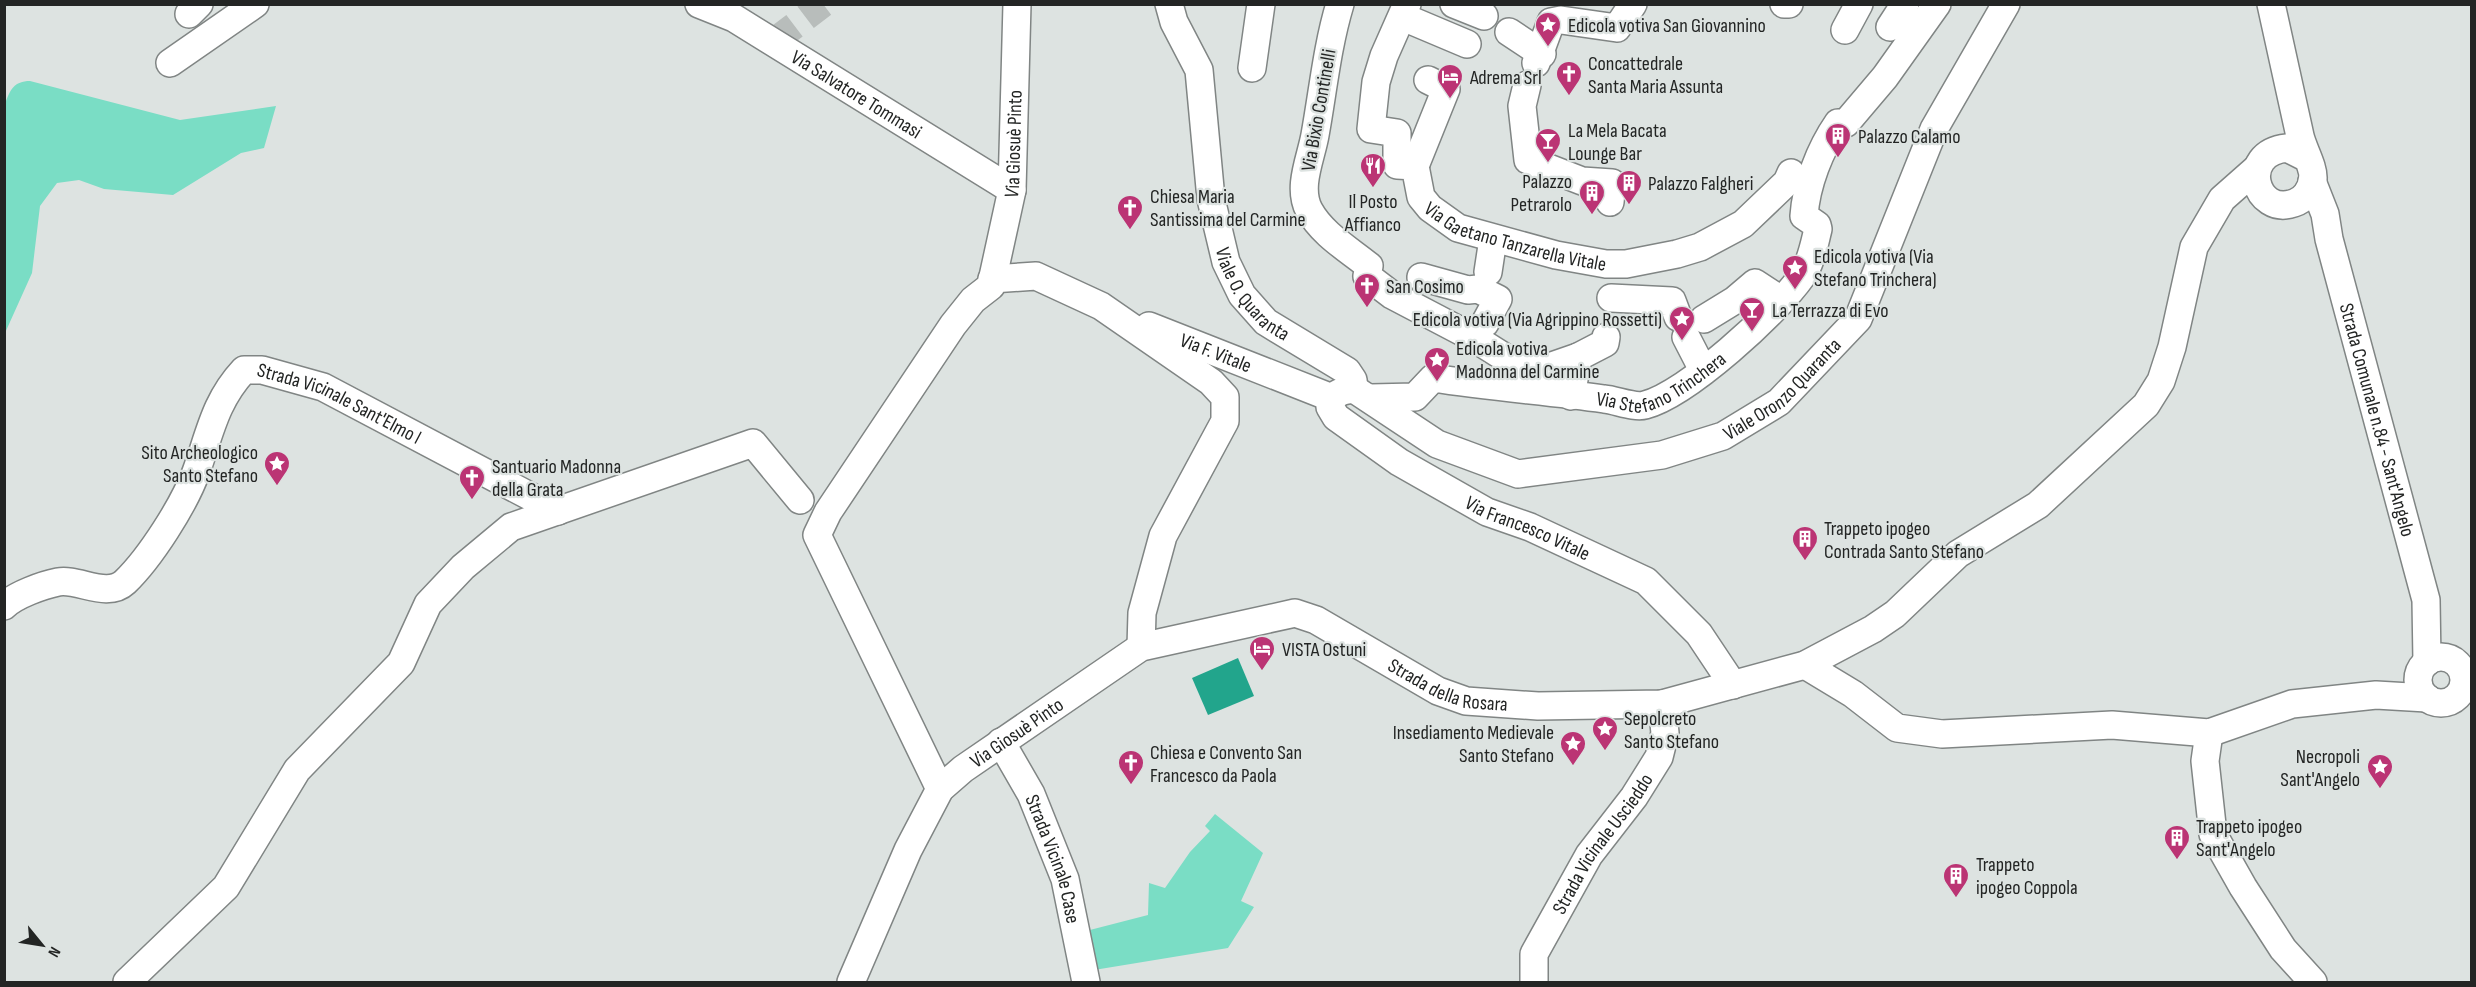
<svg xmlns="http://www.w3.org/2000/svg" width="2476" height="987" font-family="'Sofia Sans Condensed',sans-serif">
<style>
.grass{fill:#7addc5}
.water{fill:#22a58c}
.lines{fill:none;stroke-linecap:round;stroke-linejoin:round}
.minor-tunnel{stroke:#b8bdbb;stroke-width:27;stroke-dasharray:27 14;stroke-linecap:butt}
.minor-casing{stroke:#808584;stroke-width:30}
.minor{stroke:#fff;stroke-width:27}
.labels{text-anchor:middle;stroke-width:4.5;stroke-linejoin:round;paint-order:stroke}
.poi-label{font-size:20px;fill:#232524;stroke:#dde3e1;text-anchor:start}
.street-label{font-size:20px;fill:#232524;stroke:#dde3e1}
</style>
<rect width="100%" height="100%" fill="#dde3e1"/>
<path class="grass" d="M 30,81 L 180,120 L 276,106 L 264,148 L 241,153 L 173,195 L 104,189 L 79,180 L 57,183 L 40,206 L 32,273 L 5,333 L 5,104 C 10,90 14,81 30,81 Z
M 1215,814 L 1263,853 L 1241,901 L 1254,907 L 1228,948 L 1094,970 L 1086,931 L 1148,915 L 1149,883 L 1165,888 L 1190,852 L 1210,831 L 1205,826 Z"/>
<path class="water" d="M 1238,658 L 1254,696 L 1208,715 L 1192,678 Z"/>
<g class="lines">
<path class="minor-tunnel" d="M 773,42 L 823,4"/>
<defs>
<g id="minor">
<path id="s1" d="M 699,4 L 734,18 L 1012,190"/>
<path id="s2" d="M 1169,4 L 1174,22 L 1199,70 L 1211,199 L 1226,262 L 1242,295 L 1266,322 L 1347,371 L 1353,380 L 1354,389"/>
<path d="M 1340,4 C 1327,47 1323,91 1315,135 C 1311,158 1297,187 1309,210 C 1322,234 1348,249 1369,266 L 1367,276 L 1392,295 L 1474,338 L 1520,367 L 1526,375 L 1528,388"/>
<path id="s3" d="M 1407,4 L 1384,56 L 1376,82 L 1371,129 L 1397,133 L 1397,165 L 1415,166 L 1421,197 L 1430,208 L 1458,228 L 1556,255 L 1606,264 L 1626,264 L 1677,254 L 1700,247 L 1743,224 L 1787,182 L 1791,173"/>
<path d="M 1454,4 L 1484,16"/>
<path d="M 1784,4 L 1789,4"/>
<path d="M 2271,4 C 2281,48 2290,92 2300,136 C 2303,149 2314,167 2313,179 C 2311,190 2304,200 2294,203 C 2255,217 2237,153 2287,148 L 2305,157"/>
<path d="M 189,14 L 199,4"/>
<path d="M 1403,17 L 1467,44"/>
<path d="M 1890,27 L 1905,4"/>
<path d="M 1845,30 L 1859,4"/>
<path d="M 1509,32 L 1542,54"/>
<path d="M 170,63 L 255,4"/>
<path d="M 1536,63 L 1551,22 L 1561,20 L 1617,28 L 1633,4"/>
<path d="M 1252,68 L 1261,4"/>
<path d="M 1527,85 L 1522,106 L 1528,160 L 1582,181 L 1612,183 L 1610,202"/>
<path d="M 1415,166 L 1446,89 L 1428,80"/>
<path id="s4" d="M 2312,181 L 2325,214 L 2329,239 L 2426,600 L 2427,662"/>
<path d="M 1488,272 L 1493,239"/>
<path d="M 1421,277 L 1468,290 L 1478,289 L 1498,299 L 1485,323"/>
<path d="M 992,279 L 1036,276 L 1101,306 L 1211,382 L 1225,397 L 1225,421 L 1163,536 L 1142,613 L 1141,647"/>
<path d="M 1611,298 L 1672,301 L 1678,317"/>
<path d="M 1704,319 L 1735,300 L 1755,283 L 1781,300"/>
<path id="s5" d="M 1149,326 L 1332,398"/>
<path d="M 1686,337 L 1703,370"/>
<path d="M 1520,367 L 1552,366 L 1578,357"/>
<path id="s6" d="M 1354,389 L 1437,444 L 1518,474 L 1662,455 L 1723,436 L 1779,402 L 1858,319 L 1934,129 L 2006,4"/>
<path id="s7" d="M 1354,389 C 1340,391 1333,393 1330,407 L 1336,417 L 1399,462 L 1487,512 L 1530,527 L 1646,581 L 1699,634 L 1733,685"/>
<path d="M 1571,396 L 1578,357 L 1605,343 L 1606,337"/>
<path id="s8" d="M 1371,398 L 1415,397 L 1433,378 C 1490,387 1547,391 1604,399 C 1616,400 1634,408 1645,405 C 1687,394 1776,313 1802,276 C 1811,263 1814,245 1818,229 L 1817,225 L 1804,216 C 1806,185 1820,149 1838,123 L 1846,123 L 1885,77 L 1937,4"/>
<path id="s9" d="M 4,606 C 15,595 43,585 58,582 C 78,578 107,599 125,582 C 150,558 184,505 196,472 C 210,433 215,401 244,370 L 262,370 L 323,387 L 558,511"/>
<circle cx="2441" cy="680" r="23"/>
<path d="M 1805,665 L 1853,694 L 1897,728 L 1942,734 L 2112,725 L 2209,733 L 2292,704 L 2376,695 L 2427,698"/>
<path d="M 2209,733 L 2205,761 L 2213,834 L 2243,887 L 2283,949 L 2313,982"/>
<path id="s10" d="M 1001,742 L 1031,794 L 1065,879 L 1086,982"/>
<path id="s11" d="M 940,789 L 817,535 L 828,512 L 953,325 L 973,300 L 991,286 L 1012,190 L 1017,4"/>
<path d="M 127,982 L 226,887 L 297,770 L 401,663 L 428,604 L 463,567 L 511,527 L 753,443 L 800,500"/>
<path id="s12" d="M 851,982 L 908,850 L 940,789 L 963,769 L 1141,647 L 1295,613 L 1316,620 L 1438,691 L 1466,701 L 1538,706 L 1662,704 L 1805,665 L 1873,629 L 1895,614 L 1958,554 L 2038,505 L 2146,405 L 2161,381 L 2172,347 L 2194,247 L 2222,199 L 2256,169"/>
<path id="s13" d="M 1534,982 L 1534,954 L 1589,855 L 1634,797 L 1659,757 L 1665,733 L 1662,704"/>
</g>
</defs>
<use href="#minor" class="minor-casing"/>
<use href="#minor" class="minor"/>
</g>
<defs>
<symbol id="sight-pin" viewBox="-11 -11 22 30"><path d="M0 17L-7.5 6A9.5 9.5 0 1 1 7.5 6Z" fill="#bb3474" stroke="#dde3e1"/><path d="M0-6L1.8-2.2L6-1.7L2.9 1.2L3.7 5.4L0 3.3L-3.7 5.4L-2.9 1.2L-6-1.7L-1.8-2.2Z" fill="#fff"/></symbol>
<symbol id="church-pin" viewBox="-11 -11 22 30"><path d="M0 17L-7.5 6A9.5 9.5 0 1 1 7.5 6Z" fill="#bb3474" stroke="#dde3e1"/><path d="M-1.2-6h2.4v3.5h3.3v2.4h-3.3V6h-2.4V-.1h-3.3v-2.4h3.3Z" fill="#fff"/></symbol>
<symbol id="hotel-pin" viewBox="-11 -11 22 30"><path d="M0 17L-7.5 6A9.5 9.5 0 1 1 7.5 6Z" fill="#bb3474" stroke="#dde3e1"/><path d="M-6-4.5h1.5V1H6V5H4.5V3h-9V5H-6ZM-4 0a1.8 1.8 0 1 1 3.6 0ZM.5 0V-2.5h3Q6-2.5 6 0Z" fill="#fff"/></symbol>
<symbol id="building-pin" viewBox="-11 -11 22 30"><path d="M0 17L-7.5 6A9.5 9.5 0 1 1 7.5 6Z" fill="#bb3474" stroke="#dde3e1"/><path d="M-4-6H4V6H1V3H-1V6H-4ZM-2.5-4.3h1.7v1.8h-1.7ZM.8-4.3h1.7v1.8H.8ZM-2.5-1h1.7V.8h-1.7ZM.8-1h1.7V.8H.8Z" fill="#fff"/></symbol>
<symbol id="bar-pin" viewBox="-11 -11 22 30"><path d="M0 17L-7.5 6A9.5 9.5 0 1 1 7.5 6Z" fill="#bb3474" stroke="#dde3e1"/><path d="M-6-5H6L.8 .8V4.5H3.5V6h-7V4.5H-.8V.8Z" fill="#fff"/></symbol>
<symbol id="restaurant-pin" viewBox="-11 -11 22 30"><path d="M0 17L-7.5 6A9.5 9.5 0 1 1 7.5 6Z" fill="#bb3474" stroke="#dde3e1"/><path d="M-5-6h1v4h1v-4h1v4h1v-4h1v5L-1.5 .5V6h-2V.5L-5-1ZM5-6V6H3V1.5H1.5Q1.5-4 5-6Z" fill="#fff"/></symbol>
</defs>
<g fill-rule="evenodd">
<use href="#sight-pin" x="1533" y="10" width="30" height="40"/>
<use href="#church-pin" x="1554" y="59" width="30" height="40"/>
<use href="#hotel-pin" x="1435" y="62" width="30" height="40"/>
<use href="#building-pin" x="1823" y="121" width="30" height="40"/>
<use href="#bar-pin" x="1533" y="126" width="30" height="40"/>
<use href="#restaurant-pin" x="1358" y="151" width="30" height="40"/>
<use href="#building-pin" x="1614" y="168" width="30" height="40"/>
<use href="#building-pin" x="1577" y="178" width="30" height="40"/>
<use href="#church-pin" x="1115" y="193" width="30" height="40"/>
<use href="#sight-pin" x="1780" y="253" width="30" height="40"/>
<use href="#church-pin" x="1352" y="271" width="30" height="40"/>
<use href="#bar-pin" x="1737" y="295" width="30" height="40"/>
<use href="#sight-pin" x="1667" y="304" width="30" height="40"/>
<use href="#sight-pin" x="1422" y="345" width="30" height="40"/>
<use href="#sight-pin" x="262" y="449" width="30" height="40"/>
<use href="#church-pin" x="457" y="463" width="30" height="40"/>
<use href="#building-pin" x="1790" y="524" width="30" height="40"/>
<use href="#hotel-pin" x="1247" y="634" width="30" height="40"/>
<use href="#sight-pin" x="1590" y="714" width="30" height="40"/>
<use href="#sight-pin" x="1558" y="729" width="30" height="40"/>
<use href="#church-pin" x="1116" y="748" width="30" height="40"/>
<use href="#sight-pin" x="2365" y="752" width="30" height="40"/>
<use href="#building-pin" x="2162" y="823" width="30" height="40"/>
<use href="#building-pin" x="1941" y="861" width="30" height="40"/>
</g>
<g class="labels">
<g class="poi-label">
<text x="1568" y="32">Edicola votiva San Giovannino</text>
<text x="1588" y="70">Concattedrale<tspan x="1588" dy="23">Santa Maria Assunta</tspan></text>
<text x="1470" y="84">Adrema Srl</text>
<text x="1568" y="137">La Mela Bacata<tspan x="1568" dy="23">Lounge Bar</tspan></text>
<text x="1858" y="143">Palazzo Calamo</text>
<text x="1572" y="188" text-anchor="end">Palazzo<tspan x="1572" dy="23">Petrarolo</tspan></text>
<text x="1648" y="190">Palazzo Falgheri</text>
<text x="1150" y="203">Chiesa Maria<tspan x="1150" dy="23">Santissima del Carmine</tspan></text>
<text x="1373" y="208" text-anchor="middle">Il Posto<tspan x="1373" dy="23">Affianco</tspan></text>
<text x="1814" y="263">Edicola votiva (Via<tspan x="1814" dy="23">Stefano Trinchera)</tspan></text>
<text x="1386" y="293">San Cosimo</text>
<text x="1772" y="317">La Terrazza di Evo</text>
<text x="1662" y="326" text-anchor="end">Edicola votiva (Via Agrippino Rossetti)</text>
<text x="1456" y="355">Edicola votiva<tspan x="1456" dy="23">Madonna del Carmine</tspan></text>
<text x="258" y="459" text-anchor="end">Sito Archeologico<tspan x="258" dy="23">Santo Stefano</tspan></text>
<text x="492" y="473">Santuario Madonna<tspan x="492" dy="23">della Grata</tspan></text>
<text x="1824" y="535">Trappeto ipogeo<tspan x="1824" dy="23">Contrada Santo Stefano</tspan></text>
<text x="1282" y="656">VISTA Ostuni</text>
<text x="1624" y="725">Sepolcreto<tspan x="1624" dy="23">Santo Stefano</tspan></text>
<text x="1554" y="739" text-anchor="end">Insediamento Medievale<tspan x="1554" dy="23">Santo Stefano</tspan></text>
<text x="1150" y="759">Chiesa e Convento San<tspan x="1150" dy="23">Francesco da Paola</tspan></text>
<text x="2360" y="763" text-anchor="end">Necropoli<tspan x="2360" dy="23">Sant'Angelo</tspan></text>
<text x="2196" y="833">Trappeto ipogeo<tspan x="2196" dy="23">Sant'Angelo</tspan></text>
<text x="1976" y="871">Trappeto<tspan x="1976" dy="23">ipogeo Coppola</tspan></text>
</g>
<g class="street-label">
<text dy="7" stroke="none"><textPath href="#s1" startOffset="182">Via Salvatore Tommasi</textPath></text>
<text transform="translate(1318 110) rotate(-80)" y="7">Via Bixio Continelli</text>
<text dy="7" stroke="none"><textPath href="#s11" startOffset="732">Via Giosuè Pinto</textPath></text>
<text dy="7" stroke="none"><textPath href="#s3" startOffset="345">Via Gaetano Tanzarella Vitale</textPath></text>
<text dy="7" stroke="none"><textPath href="#s2" startOffset="309">Viale O. Quaranta</textPath></text>
<text dy="7" stroke="none"><textPath href="#s5" startOffset="72">Via F. Vitale</textPath></text>
<text dy="7" stroke="none"><textPath href="#s8" startOffset="306">Via Stefano Trinchera</textPath></text>
<text dy="7" stroke="none"><textPath href="#s6" startOffset="471">Viale Oronzo Quaranta</textPath></text>
<text dy="7" stroke="none"><textPath href="#s9" startOffset="477">Strada Vicinale Sant'Elmo I</textPath></text>
<text dy="7" stroke="none"><textPath href="#s4" startOffset="248">Strada Comunale n.84 - Sant'Angelo</textPath></text>
<text dy="7" stroke="none"><textPath href="#s7" startOffset="267">Via Francesco Vitale</textPath></text>
<text dy="7" stroke="none"><textPath href="#s12" startOffset="788">Strada della Rosara</textPath></text>
<text dy="7" stroke="none"><textPath href="#s12" startOffset="308">Via Giosuè Pinto</textPath></text>
<text dy="7" stroke="none"><textPath href="#s13" startOffset="158">Strada Vicinale Uscieddo</textPath></text>
<text dy="7" stroke="none"><textPath href="#s10" startOffset="129">Strada Vicinale Case</textPath></text>
</g>
</g>
<rect width="2476" height="987" fill="none" stroke="#232524" stroke-width="12"/>
<g transform="translate(42 945) rotate(120)" stroke="#dde3e1" stroke-width="4.5" paint-order="stroke">
<path d="M0-4.5L10 22L0 15L-10 22Z" fill="#232524"/>
<text y="-9" font-size="16" font-weight="bold" text-anchor="middle" fill="#232524">N</text>
</g>
</svg>
